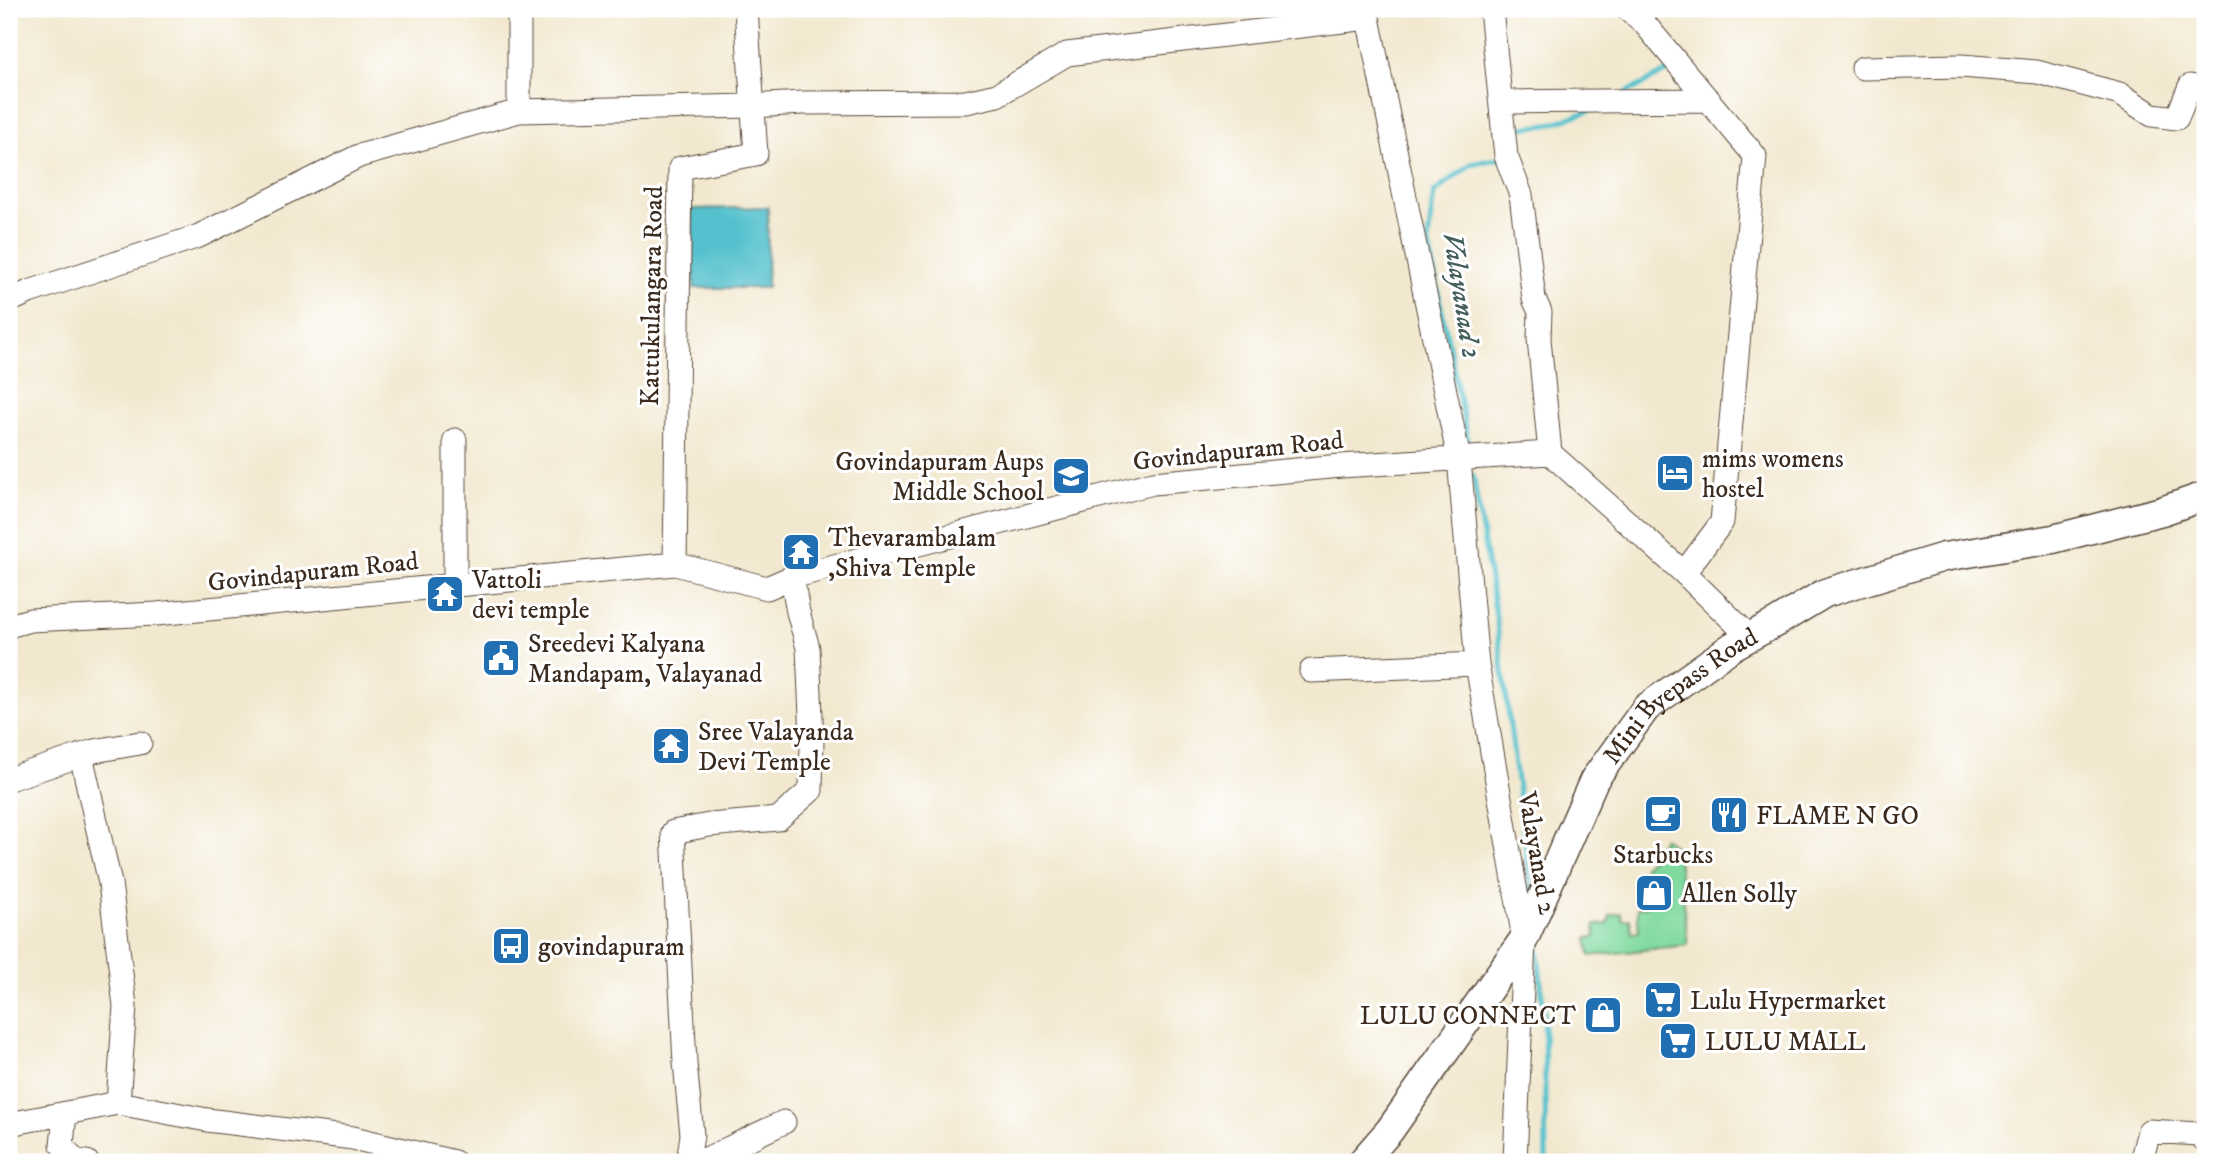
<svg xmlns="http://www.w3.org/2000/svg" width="2214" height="1171" font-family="'IM FELL DW Pica',serif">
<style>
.green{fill:#7fd99f;stroke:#5d825e;stroke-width:2}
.water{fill:#55c1ce;stroke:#487676;stroke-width:2}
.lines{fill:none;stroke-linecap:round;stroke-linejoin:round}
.stream{stroke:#55c1ce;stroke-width:5}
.minor-casing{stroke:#564639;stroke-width:25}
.major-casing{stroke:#564639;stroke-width:31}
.minor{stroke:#fff;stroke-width:23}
.major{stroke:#fff;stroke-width:28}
.labels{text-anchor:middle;stroke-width:6;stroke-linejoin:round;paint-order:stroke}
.street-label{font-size:26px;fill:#3b2a1e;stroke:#fff}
.poi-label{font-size:26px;fill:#3b2a1e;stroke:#fff;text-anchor:start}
.water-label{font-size:28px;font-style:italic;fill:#445f5c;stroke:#fff}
</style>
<rect width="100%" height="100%" fill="#fff"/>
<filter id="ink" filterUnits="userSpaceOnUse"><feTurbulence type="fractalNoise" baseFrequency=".0143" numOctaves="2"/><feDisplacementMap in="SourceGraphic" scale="14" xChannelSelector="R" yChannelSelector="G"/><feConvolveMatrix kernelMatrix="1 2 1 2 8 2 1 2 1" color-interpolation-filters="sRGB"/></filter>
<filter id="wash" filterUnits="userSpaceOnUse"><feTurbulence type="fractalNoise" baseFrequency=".00686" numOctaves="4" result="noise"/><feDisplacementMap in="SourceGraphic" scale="28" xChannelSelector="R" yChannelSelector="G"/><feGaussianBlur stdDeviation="1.57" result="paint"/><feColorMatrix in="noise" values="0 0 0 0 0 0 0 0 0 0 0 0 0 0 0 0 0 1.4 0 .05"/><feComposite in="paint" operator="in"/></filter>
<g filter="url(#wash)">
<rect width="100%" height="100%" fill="#f2e8cf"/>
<path class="green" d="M 1663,837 L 1677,849 L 1688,945 L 1590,956 L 1587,938 L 1596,937 L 1595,925 L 1608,924 L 1610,915 L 1621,913 L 1622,920 L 1630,919 L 1632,933 L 1639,932 L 1637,908 L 1648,906 L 1644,866 L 1655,855 Z"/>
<path class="water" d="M 768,207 L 767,288 L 694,288 L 692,209 Z"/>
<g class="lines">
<path class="stream" d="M 1626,93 L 1670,70
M 1511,129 L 1548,125 L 1589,111
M 1468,442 L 1428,240 L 1434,193 L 1471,164 L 1502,158
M 1473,475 L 1496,616 L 1531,890
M 1537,944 L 1544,1013 L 1546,1162"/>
</g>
</g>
<g filter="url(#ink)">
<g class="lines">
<defs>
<path id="minor" d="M 1491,9 L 1506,156 L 1521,195 L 1534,299 L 1540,312 L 1539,339 L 1550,453
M 1628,9 L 1644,23 L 1755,156 L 1722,522 L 1684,573
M 1863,68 L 1961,66 L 2037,72 L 2120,94 L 2152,115 L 2177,118 L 2190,86 L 2205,89
M 1501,102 L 1709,100
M 519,111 L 519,9
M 9,301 L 29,292 L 199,236 L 359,156 L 519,111 L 752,106 L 802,103 L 966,102 L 997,95 L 1067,54 L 1368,18 L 1459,459 L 1477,664 L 1524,939 L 1515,1162
M 455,440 L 455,585
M 675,564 L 680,168 L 756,154 L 746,9
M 9,626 L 30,620 L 156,614 L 675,564 L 767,588 L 792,577 L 1153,483 L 1341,466 L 1550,453 L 1684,573 L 1750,637
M 1311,671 L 1477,664
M 81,755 L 110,883 L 125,1006 L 118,1103 L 207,1120 L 353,1138 L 454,1162
M 9,779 L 94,751 L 140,743
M 65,1113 L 62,1145 L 74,1160 L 87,1162
M 9,1124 L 118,1103
M 688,1162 L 692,1135 L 685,1063 L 673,832 L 709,825 L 778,819 L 811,790 L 812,739 L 808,648 L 798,612 L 792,577
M 700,1162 L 784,1122
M 2141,1162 L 2149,1131 L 2198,1134 L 2205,1140"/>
<g id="major">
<path id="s1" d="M 1362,1162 L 1390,1130 L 1524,939 L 1594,780 L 1646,708 L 1733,646 L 1777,622 L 1825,593 L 1944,557 L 2053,539 L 2162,511 L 2205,496"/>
</g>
</defs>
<use href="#minor" class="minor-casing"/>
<use href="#major" class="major-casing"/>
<use href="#minor" class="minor"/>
<use href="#major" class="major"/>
</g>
</g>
<defs>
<symbol id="hotel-square" viewBox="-11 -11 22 22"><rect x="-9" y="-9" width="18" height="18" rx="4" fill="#1f6fb2" stroke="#fff"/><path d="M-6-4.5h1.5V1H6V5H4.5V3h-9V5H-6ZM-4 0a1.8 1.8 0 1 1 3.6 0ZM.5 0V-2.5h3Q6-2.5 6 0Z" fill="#fff"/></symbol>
<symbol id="school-square" viewBox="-11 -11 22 22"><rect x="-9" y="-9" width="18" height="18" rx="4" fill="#1f6fb2" stroke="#fff"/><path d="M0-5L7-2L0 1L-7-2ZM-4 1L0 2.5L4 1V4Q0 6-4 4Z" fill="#fff"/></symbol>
<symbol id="temple-square" viewBox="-11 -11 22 22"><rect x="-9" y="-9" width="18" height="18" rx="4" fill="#1f6fb2" stroke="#fff"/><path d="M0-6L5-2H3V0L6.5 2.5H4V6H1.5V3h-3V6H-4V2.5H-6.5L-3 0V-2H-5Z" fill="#fff"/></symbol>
<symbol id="civic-square" viewBox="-11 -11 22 22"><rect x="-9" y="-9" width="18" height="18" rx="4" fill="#1f6fb2" stroke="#fff"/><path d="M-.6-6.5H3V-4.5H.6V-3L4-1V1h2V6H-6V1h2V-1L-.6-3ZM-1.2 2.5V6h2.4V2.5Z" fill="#fff"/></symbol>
<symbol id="cafe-square" viewBox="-11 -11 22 22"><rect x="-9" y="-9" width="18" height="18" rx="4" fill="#1f6fb2" stroke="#fff"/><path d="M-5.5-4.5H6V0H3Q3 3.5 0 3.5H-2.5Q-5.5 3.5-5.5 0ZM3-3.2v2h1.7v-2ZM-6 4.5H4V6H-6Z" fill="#fff"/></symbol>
<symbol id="restaurant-square" viewBox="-11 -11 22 22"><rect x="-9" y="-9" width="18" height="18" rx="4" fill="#1f6fb2" stroke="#fff"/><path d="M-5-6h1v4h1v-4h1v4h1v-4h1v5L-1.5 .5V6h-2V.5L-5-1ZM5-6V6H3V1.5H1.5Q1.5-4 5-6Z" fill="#fff"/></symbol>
<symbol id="shop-square" viewBox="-11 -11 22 22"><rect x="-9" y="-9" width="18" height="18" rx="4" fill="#1f6fb2" stroke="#fff"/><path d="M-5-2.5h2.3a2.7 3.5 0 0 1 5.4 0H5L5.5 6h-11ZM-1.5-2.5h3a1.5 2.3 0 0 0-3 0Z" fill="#fff"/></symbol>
<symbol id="bus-square" viewBox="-11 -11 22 22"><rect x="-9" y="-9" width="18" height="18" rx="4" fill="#1f6fb2" stroke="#fff"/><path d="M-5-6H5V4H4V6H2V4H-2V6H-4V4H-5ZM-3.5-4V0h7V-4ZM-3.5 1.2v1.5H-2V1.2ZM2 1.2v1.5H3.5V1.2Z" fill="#fff"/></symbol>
<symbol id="supermarket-square" viewBox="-11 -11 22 22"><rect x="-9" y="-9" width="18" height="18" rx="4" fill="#1f6fb2" stroke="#fff"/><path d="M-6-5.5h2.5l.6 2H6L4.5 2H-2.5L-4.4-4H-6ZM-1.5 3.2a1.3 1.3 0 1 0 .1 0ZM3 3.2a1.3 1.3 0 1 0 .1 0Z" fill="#fff"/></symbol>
</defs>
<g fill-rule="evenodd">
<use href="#hotel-square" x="1653" y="451" width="44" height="44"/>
<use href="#school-square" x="1049" y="454" width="44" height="44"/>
<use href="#temple-square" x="779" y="530" width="44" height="44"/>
<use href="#temple-square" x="423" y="572" width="44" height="44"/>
<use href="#civic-square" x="479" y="636" width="44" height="44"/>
<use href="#temple-square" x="649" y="724" width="44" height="44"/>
<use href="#cafe-square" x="1641" y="792" width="44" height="44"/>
<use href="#restaurant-square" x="1707" y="793" width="44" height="44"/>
<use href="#shop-square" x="1632" y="871" width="44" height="44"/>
<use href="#bus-square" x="489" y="924" width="44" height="44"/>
<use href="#supermarket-square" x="1641" y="978" width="44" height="44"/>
<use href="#shop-square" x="1581" y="993" width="44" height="44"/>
<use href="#supermarket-square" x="1656" y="1019" width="44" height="44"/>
</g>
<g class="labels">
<g class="street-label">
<text transform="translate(651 296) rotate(-89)" y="9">Kattukulangara Road</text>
<text transform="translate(1238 450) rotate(-6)" y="9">Govindapuram Road</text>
<text transform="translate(313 571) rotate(-6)" y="9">Govindapuram Road</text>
<text dy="9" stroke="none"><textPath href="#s1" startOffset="572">Mini Byepass Road</textPath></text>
<text transform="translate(1538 853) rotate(80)" y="9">Valayanad 2</text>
</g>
<g class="poi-label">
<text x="1702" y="467">mims womens<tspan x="1702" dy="30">hostel</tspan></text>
<text x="1044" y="470" text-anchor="end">Govindapuram Aups<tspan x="1044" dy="30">Middle School</tspan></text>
<text x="828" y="546">Thevarambalam<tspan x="828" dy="30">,Shiva Temple</tspan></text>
<text x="472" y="588">Vattoli<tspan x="472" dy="30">devi temple</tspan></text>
<text x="528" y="652">Sreedevi Kalyana<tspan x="528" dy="30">Mandapam, Valayanad</tspan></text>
<text x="698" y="740">Sree Valayanda<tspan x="698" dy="30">Devi Temple</tspan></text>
<text x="1756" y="824">FLAME N GO</text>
<text x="1663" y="863" text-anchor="middle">Starbucks</text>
<text x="1681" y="902">Allen Solly</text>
<text x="538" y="955">govindapuram</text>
<text x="1690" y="1009">Lulu Hypermarket</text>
<text x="1576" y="1024" text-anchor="end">LULU CONNECT</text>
<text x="1705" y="1050">LULU MALL</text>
</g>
<g class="water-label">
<text transform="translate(1463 295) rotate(81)" y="10">Valayanad 2</text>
</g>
</g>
<rect width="2214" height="1171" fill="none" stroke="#fff" stroke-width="35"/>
</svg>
